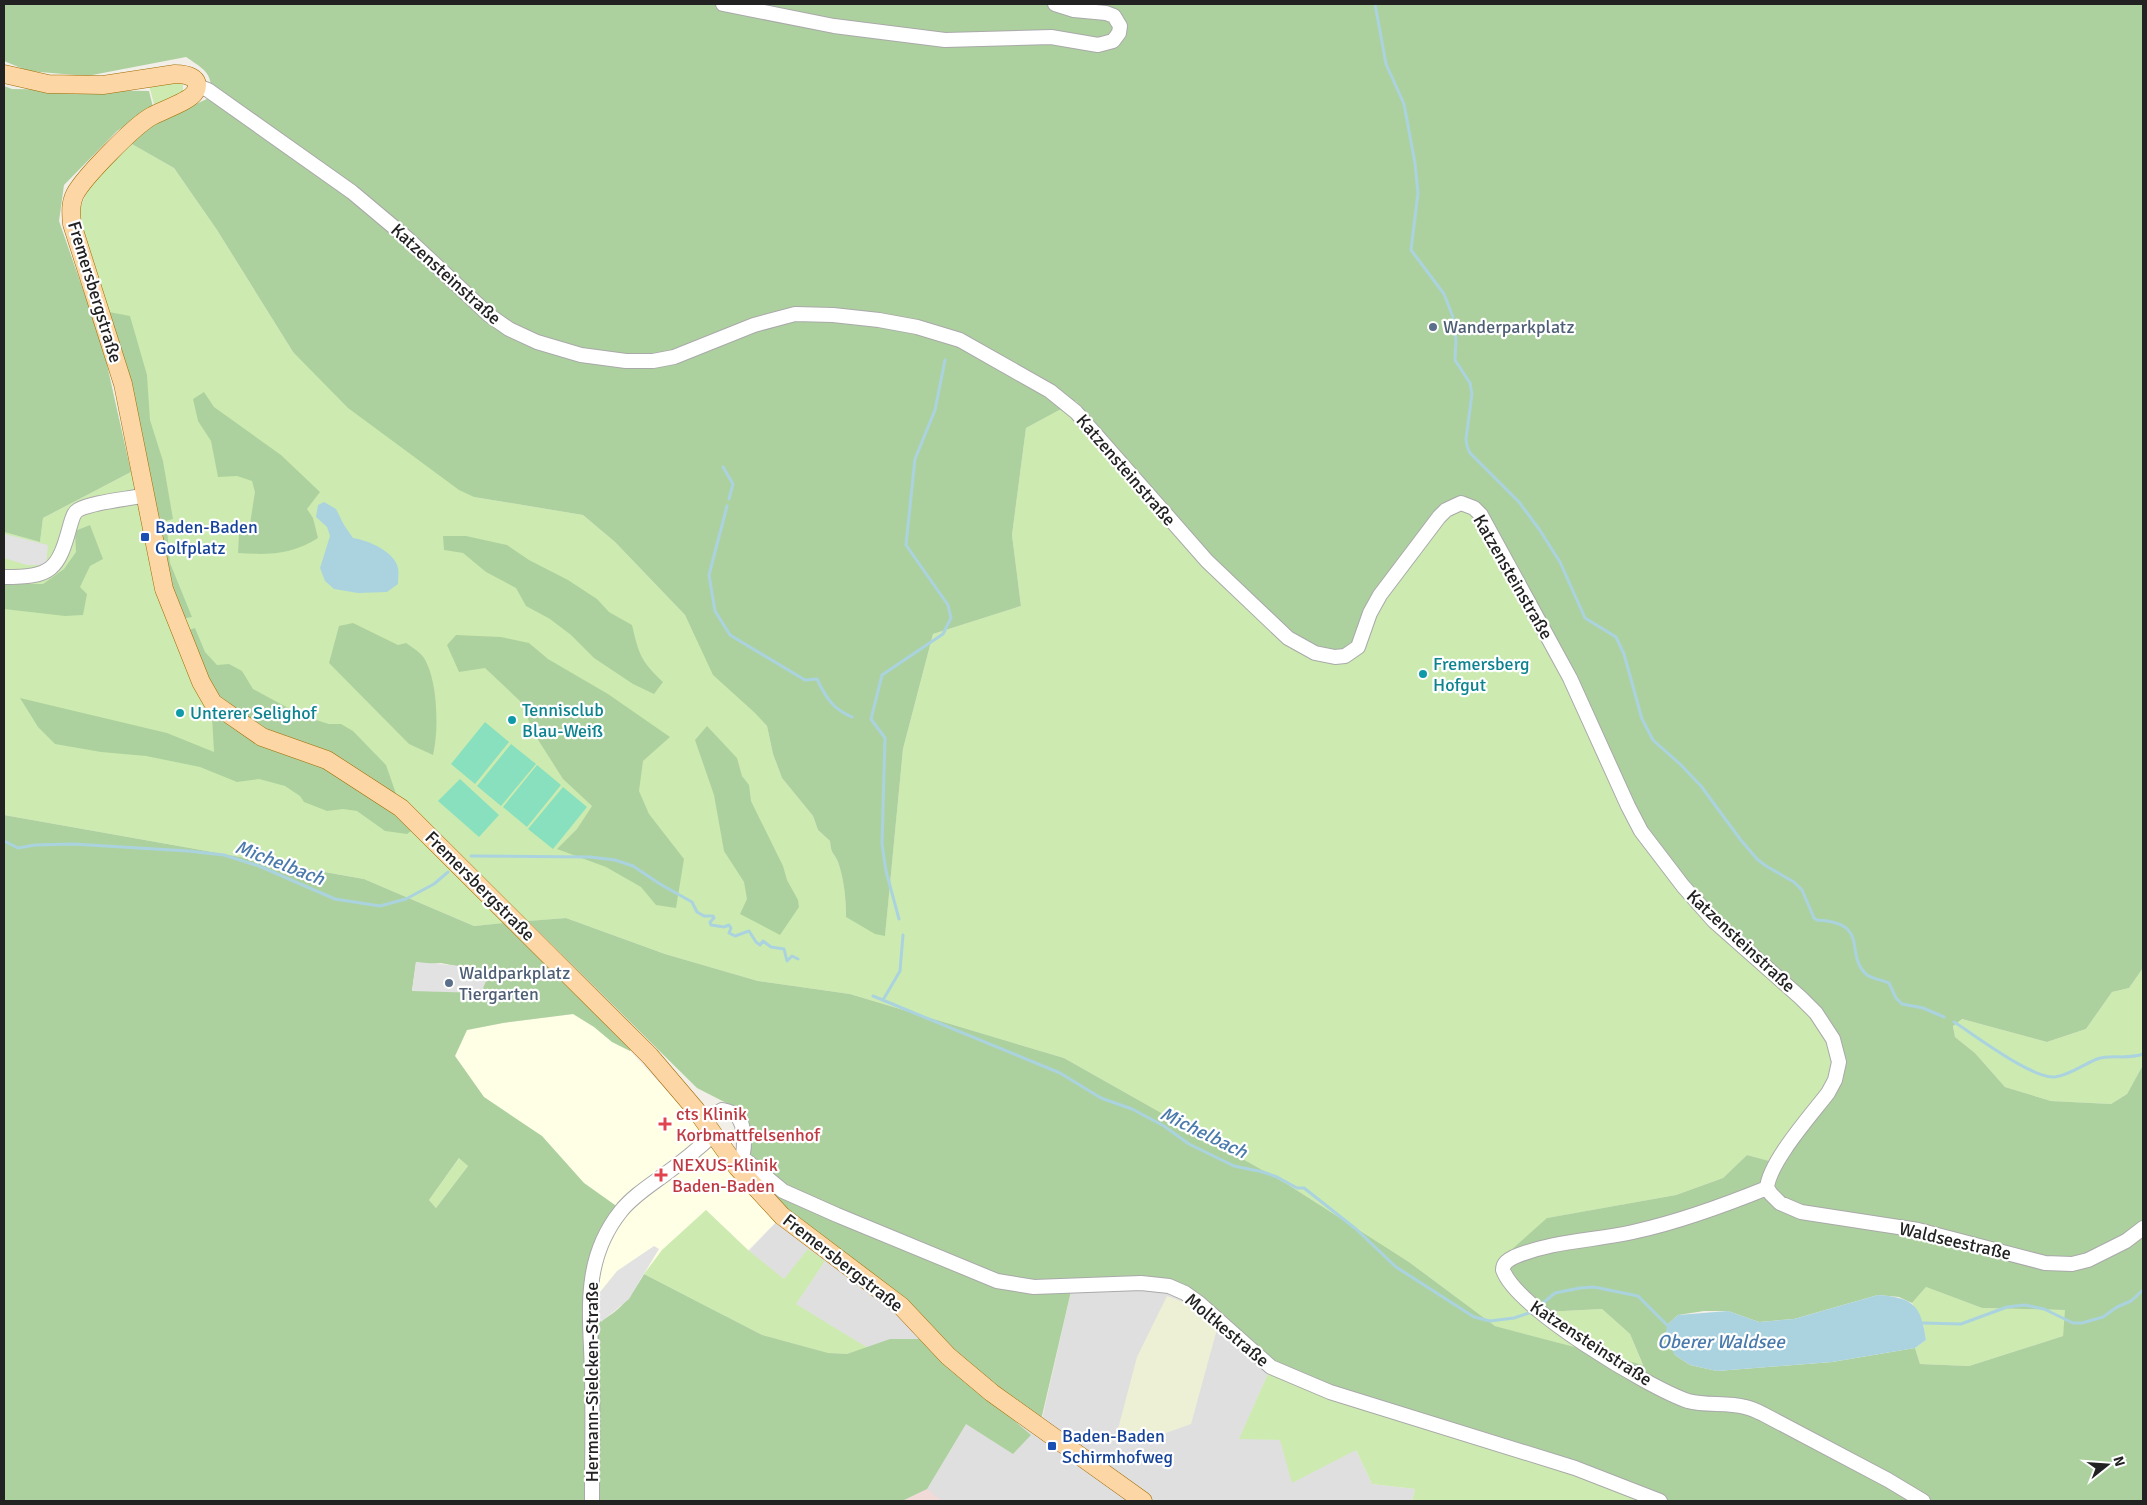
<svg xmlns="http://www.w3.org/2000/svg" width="2147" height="1505" font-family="Signika,sans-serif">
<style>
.residential{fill:#e0dfdf}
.commercial{fill:#f2dad9}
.education{fill:#ffffe5}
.farmland{fill:#eef0d5}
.grass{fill:#cdebb0}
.forest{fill:#add19e;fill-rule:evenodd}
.pitch{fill:#88e0be}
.parking{fill:#e2e2e2}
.water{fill:#aad3df}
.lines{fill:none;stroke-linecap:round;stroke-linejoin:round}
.stream{stroke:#aad3df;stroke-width:3}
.minor-casing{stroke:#a9a9a9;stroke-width:16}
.major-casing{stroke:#a06b00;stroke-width:19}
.minor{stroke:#fff;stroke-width:14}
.major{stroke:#fcd6a4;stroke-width:18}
.service-dot{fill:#5c6f8a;stroke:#fff;stroke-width:2}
.transit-dot{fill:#1a4fb4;stroke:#fff;stroke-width:2}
.culture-dot{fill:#0f9aa8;stroke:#fff;stroke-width:2}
.health-dot{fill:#e0444e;stroke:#fff;stroke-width:2}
.labels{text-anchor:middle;stroke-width:4.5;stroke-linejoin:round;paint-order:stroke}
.street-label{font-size:18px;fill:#222;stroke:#fff}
.service-label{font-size:18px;fill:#4e5e75;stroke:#fff;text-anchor:start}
.transit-label{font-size:18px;fill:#164399;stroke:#fff;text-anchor:start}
.culture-label{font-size:18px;fill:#0d838f;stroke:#fff;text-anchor:start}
.health-label{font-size:18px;fill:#be3a42;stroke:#fff;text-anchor:start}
.water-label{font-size:19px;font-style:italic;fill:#4a7aab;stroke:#fff}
</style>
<rect width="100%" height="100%" fill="#f2efe9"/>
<path class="residential" d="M 782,1216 L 1042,1419 L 1072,1287 L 1169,1286 L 1271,1367 L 1240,1438 L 1280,1440 L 1356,1450 L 1372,1484 L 1415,1489 L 1412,1501 L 667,1501 L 744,1256 Z"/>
<path class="commercial" d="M 927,1489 L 942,1501 L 902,1501 Z"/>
<path class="education" d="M 574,1014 L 594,1027 L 612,1042 L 630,1051 L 782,1216 L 748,1250 L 706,1210 L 662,1250 L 629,1299 L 601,1322 L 589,1324 L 590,1290 L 622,1210 L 584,1183 L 542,1136 L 484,1097 L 455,1056 L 467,1030 L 503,1023 Z"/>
<path class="farmland" d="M 1167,1296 L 1186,1303 L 1217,1329 L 1191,1424 L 1146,1440 L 1118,1429 L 1137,1357 Z"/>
<path class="grass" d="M 171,82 L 183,83 L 183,94 L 155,108 L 149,85 Z
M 130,143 L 174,168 L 217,230 L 293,352 L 474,497 L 583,515 L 615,542 L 685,615 L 695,635 L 767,726 L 773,754 L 782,778 L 813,816 L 818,830 L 830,841 C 831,855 834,852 838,862 C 844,879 846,899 846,917 L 885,935 L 903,749 L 933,634 L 1021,606 L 1012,535 L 1026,428 L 1076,401 L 1211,557 L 1363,633 L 1439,517 L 1467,504 L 1801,998 L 1839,1062 L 1777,1163 L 1747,1155 L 1723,1178 L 1676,1195 L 1548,1218 L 1544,1312 L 1602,1309 L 1630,1334 L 1643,1366 L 1495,1326 L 1409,1262 L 1287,1184 L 1064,1058 L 850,994 L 758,981 L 665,954 L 566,918 L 474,926 L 364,879 L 4,815 L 4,532 L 40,542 L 43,518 L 131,472 L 147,474 L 78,221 C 81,189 107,165 130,143 Z
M 2143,968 L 2143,1065 L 2127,1094 L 2111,1104 L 2051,1101 L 2005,1087 L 1975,1053 L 1955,1037 L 1953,1025 L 1962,1019 L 2047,1042 L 2086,1029 L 2112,992 L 2129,988 Z
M 460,1157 L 468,1166 L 436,1208 L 429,1200 Z
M 706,1210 L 748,1250 L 784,1279 L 808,1249 L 825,1261 L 796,1304 L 868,1348 L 847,1354 L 827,1353 L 762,1335 L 644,1274 L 662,1250 Z
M 1926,1287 L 1982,1308 L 2066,1310 L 2063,1336 L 1969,1366 L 1920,1364 L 1915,1348 L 1926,1340 L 1923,1323 L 1912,1303 Z
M 1271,1367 L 1660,1501 L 1412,1501 L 1415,1489 L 1372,1484 L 1356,1450 L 1292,1483 L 1280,1440 L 1239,1439 Z"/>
<path class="forest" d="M 4,4 L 2143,4 L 2143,968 L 2129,988 L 2112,992 L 2086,1029 L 2047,1042 L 1962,1019 L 1953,1026 L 1955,1037 L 1975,1053 L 2005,1087 L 2051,1101 L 2111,1104 L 2127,1094 L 2143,1065 L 2143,1501 L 1660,1501 L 1271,1367 L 1169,1286 L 1072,1287 L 1041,1420 L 948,1348 L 908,1304 L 762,1189 L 751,1157 L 747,1124 L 738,1109 L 697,1088 L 528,921 L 566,918 L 665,954 L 758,981 L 850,994 L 1064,1058 L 1287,1184 L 1409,1262 L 1495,1326 L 1643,1365 L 1630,1334 L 1602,1309 L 1544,1312 L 1501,1259 L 1547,1218 L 1676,1195 L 1723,1178 L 1747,1155 L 1777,1163 L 1835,1080 L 1833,1039 L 1714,921 L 1655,852 L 1481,515 L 1453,506 L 1370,613 L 1352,652 L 1308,650 L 1211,557 L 1076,401 L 1026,428 L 1012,535 L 1021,606 L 933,634 L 903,749 L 885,936 L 875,934 L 846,917 C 846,899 844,879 838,862 C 834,852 831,855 830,841 L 818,830 L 813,816 L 782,778 L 773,754 L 767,726 L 755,713 L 713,675 L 685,615 L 615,542 L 583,515 L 474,497 L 459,490 L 348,408 L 293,352 L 217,230 L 174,168 L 130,143 L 149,126 L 211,97 C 213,73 205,70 186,57 L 87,76 L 28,71 L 4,61 ZM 1926,1287 L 1982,1308 L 2065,1310 L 2063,1336 L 1969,1366 L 1920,1364 L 1915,1348 L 1832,1362 L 1717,1371 L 1690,1365 L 1675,1355 L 1667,1325 L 1678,1315 L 1704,1311 L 1728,1311 L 1759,1322 L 1794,1319 L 1878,1295 L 1899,1297 L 1912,1303 Z
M 4,86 L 12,89 L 149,91 L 153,107 L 117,131 L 64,185 L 59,221 L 103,347 L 131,472 L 43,518 L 40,542 L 4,532 Z
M 109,312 L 130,316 L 147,375 L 150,420 L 163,461 L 173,519 L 159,523 L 131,379 Z
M 204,392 L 214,407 L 281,455 L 320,492 L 307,509 L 313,518 L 318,538 C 292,555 267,555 238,553 L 239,534 L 249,530 L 255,492 L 252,481 L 237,476 L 218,477 L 211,441 L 198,421 L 193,399 Z
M 90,525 L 103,559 L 90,566 L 80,587 L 87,594 L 83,615 L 65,616 L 4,609 L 4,584 L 43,584 L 64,569 L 76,552 L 75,531 Z
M 167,529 L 170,563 L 192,617 L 181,619 L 170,581 L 160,532 Z
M 443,536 L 466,536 L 507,545 L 529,560 L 568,580 L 597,599 L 609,612 L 632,625 C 639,655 641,661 663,682 L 654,694 L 633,684 L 594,658 L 571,635 L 550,619 L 526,606 L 516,588 L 486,572 L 463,553 L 444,550 Z
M 353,623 L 398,645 L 406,643 C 412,647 420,652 424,658 C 438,680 439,731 433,755 L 409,744 L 329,663 L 339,626 Z
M 195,628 L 205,652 L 217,665 L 229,664 L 242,671 L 253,689 L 303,716 L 329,724 L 341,724 L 353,731 L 386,765 L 401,808 L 213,703 L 182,632 Z
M 456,635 L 501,637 L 529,643 L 548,659 L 608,694 L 670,737 L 643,761 L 639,791 L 649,814 L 684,859 L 676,908 L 656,905 L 641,887 L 606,867 L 557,849 L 577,829 L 592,806 L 563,779 L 535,735 L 520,701 L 485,668 L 459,672 L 447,645 Z
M 20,698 L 167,733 L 214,752 L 212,717 L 217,712 L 323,763 L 415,828 L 407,834 L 385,831 L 357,811 L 343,809 L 327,811 L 304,802 L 300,796 L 285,786 L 259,779 L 237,782 L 200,767 L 146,756 L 101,752 L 55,744 L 38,727 Z
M 707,726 L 737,758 L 742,776 L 749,785 L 751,801 L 783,866 L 787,880 L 798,900 L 799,907 L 780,935 L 740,914 L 747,899 L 744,882 L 724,851 L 714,795 L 695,740 Z
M 4,815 L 364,879 L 474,926 L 504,923 L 638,1042 L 630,1051 L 612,1042 L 594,1027 L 573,1014 L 503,1023 L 467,1030 L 455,1056 L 484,1097 L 542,1136 L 584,1183 L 622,1210 L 606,1233 L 589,1324 C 616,1319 631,1296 644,1274 L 762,1335 L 828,1353 L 847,1354 L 890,1339 L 919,1339 L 1031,1435 L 1013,1454 L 966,1424 L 927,1489 L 902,1501 L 4,1501 ZM 416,962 L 427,964 L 441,963 L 482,971 L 412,991 ZM 459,1158 L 468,1166 L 436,1208 L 429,1200 Z"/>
<path class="pitch" d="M 485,722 L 509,742 L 475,784 L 451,764 Z
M 511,744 L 536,764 L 501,806 L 477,786 Z
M 537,765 L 561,785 L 527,827 L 503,807 Z
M 460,779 L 499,815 L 479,837 L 438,801 Z
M 563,787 L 587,807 L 553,849 L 528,829 Z"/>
<path class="parking" d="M 4,534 L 48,545 L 46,565 L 27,565 L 4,558 Z
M 416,962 L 470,967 L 489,974 L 481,993 L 412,991 Z
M 654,1246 L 659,1249 L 629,1299 L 601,1322 L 592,1302 L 617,1271 Z"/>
<path class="water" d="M 324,502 L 336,509 L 344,525 L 353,538 C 368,540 395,552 398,568 C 399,573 398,579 398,584 L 387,592 L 358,593 L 334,589 L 325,581 L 320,568 L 330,536 L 327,527 L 316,517 L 318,505 Z
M 1878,1295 C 1913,1298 1921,1304 1926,1340 L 1915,1348 L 1832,1362 L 1717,1371 L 1690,1365 L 1675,1355 L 1665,1338 L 1667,1325 L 1678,1315 L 1728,1311 L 1759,1322 L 1794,1319 Z"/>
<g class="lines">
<path class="stream" d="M 1375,4 L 1386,64 L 1404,104 L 1415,163 L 1418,193 L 1411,250 L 1444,294 L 1453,317 L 1456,340 L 1455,360 L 1470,383 L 1472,394 L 1466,439 L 1467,446 L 1470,453 L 1519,502 L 1539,529 L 1560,562 L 1585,618 L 1616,637 L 1624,654 L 1642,719 L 1653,740 L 1680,764 L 1701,786 L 1740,839 L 1757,859 L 1766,866 L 1794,882 L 1802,890 L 1814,918 L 1817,920 C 1872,923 1843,954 1867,975 C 1873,979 1883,980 1889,983 L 1896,998 L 1902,1004 L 1923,1008 L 1944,1017
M 723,467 L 733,484 L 729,499
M 727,506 L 709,575 L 715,611 L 730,635 L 805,680 L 817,679 C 826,698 833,709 852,717
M 4,841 L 18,848 L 35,845 L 73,844 L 188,851 L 224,855 L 259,866 L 335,899 L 380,906 L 406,899 L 434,884 L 448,872
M 471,856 L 590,857 L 615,860 L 633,866 L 660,884 L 692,902 L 697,912 L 704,916 L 713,916 L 714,918 L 710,922 L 711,925 L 724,927 L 729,925 L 731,928 L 729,933 L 735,936 L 749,931 L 756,942 L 760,945 L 763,941 L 771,947 L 784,949 L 787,961 L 792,956 L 798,959
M 899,919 L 886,871 L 882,844 L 885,738 L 871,719 L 882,675 L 943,634 L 951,618 L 948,605 L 906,545 L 915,459 L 935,410 L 945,360
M 873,996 L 1060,1073 L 1101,1098 L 1132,1109 L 1164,1126 L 1189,1144 L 1234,1166 L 1263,1172 L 1277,1177 L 1297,1188 L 1304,1188 L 1356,1229 L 1396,1267 L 1474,1317 L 1490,1321 L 1514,1318 L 1532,1312
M 883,1000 L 900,971 L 903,935
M 1954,1022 C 1975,1035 2032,1079 2055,1077 C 2070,1075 2084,1064 2097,1059 C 2112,1054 2128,1060 2143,1054
M 1543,1303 L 1555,1293 L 1580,1288 L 1594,1287 L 1638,1296 L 1667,1325
M 1923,1323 L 1961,1324 L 2007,1307 L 2025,1305 L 2044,1309 L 2073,1323 L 2082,1323 L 2103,1317 L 2117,1307 L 2131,1301 L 2143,1290"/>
<defs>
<path id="minor" d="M 723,4 L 834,26 L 945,40 L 1051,37 L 1098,45 L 1113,41 L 1119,33 L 1120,26 L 1114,16 L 1106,13 L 1074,10 L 1055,4
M 197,86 L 208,90 L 352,192 L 408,239 L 489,315 L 509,329 L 537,342 L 581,355 L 626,361 L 653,361 L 674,357 L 754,325 L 795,314 L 833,315 L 879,320 L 917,327 L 960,340 L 1050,391 L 1076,412 L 1207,561 L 1288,638 L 1315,653 L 1335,657 L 1345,656 L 1358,647 L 1370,613 L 1380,595 L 1439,517 L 1446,510 L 1461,503 L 1474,508 L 1481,515 L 1570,678 L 1628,806 L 1641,831 L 1683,886 L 1714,921 L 1801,998 L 1816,1013 L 1833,1039 L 1839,1062 L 1835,1080 L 1828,1093 C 1812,1114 1769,1162 1767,1188
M 4,577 C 51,577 58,571 70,526 C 72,520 73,513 78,510 C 92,502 129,499 146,495
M 704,1121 L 722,1110 C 727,1111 733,1112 737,1116 C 746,1126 746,1153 739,1164
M 743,1158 L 783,1191 L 837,1215 L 997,1281 L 1034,1287 L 1141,1283 L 1169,1286 L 1185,1293 L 1199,1303 L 1271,1367 L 1330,1392 L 1575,1468 L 1660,1501
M 1767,1188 C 1725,1205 1682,1221 1637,1231 C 1596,1241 1554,1240 1514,1257 C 1508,1260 1503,1263 1503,1270 C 1516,1308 1649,1388 1688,1401 C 1706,1406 1727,1402 1745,1407 C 1751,1408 1757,1411 1763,1414 L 1888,1480 L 1923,1501
M 1767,1188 L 1771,1194 L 1780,1203 L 1801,1212 L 1918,1230 L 2045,1263 L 2072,1264 L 2088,1260 L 2126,1241 L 2143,1228
M 592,1501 C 592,1459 593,1418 592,1376 C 591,1317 580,1262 621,1211 C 632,1197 649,1186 664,1175 C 682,1162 698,1149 714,1134"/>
<path id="major" d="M 4,74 L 48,84 L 103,85 L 175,74 C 185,74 203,77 195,92 C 190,101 163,110 152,116 C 135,125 84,177 75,194 C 70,204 71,213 72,224 L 123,384 L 164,589 L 201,682 L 213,703 L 262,737 L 327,760 L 401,808 L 650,1056 L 696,1110 L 737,1167 L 782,1216 L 901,1306 L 948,1356 L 992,1393 L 1143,1501"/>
</defs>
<use href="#minor" class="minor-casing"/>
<use href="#major" class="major-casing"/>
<use href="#minor" class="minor"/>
<use href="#major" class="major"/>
</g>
<g class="service-dot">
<circle cx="1433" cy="327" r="5"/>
<circle cx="449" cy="983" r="5"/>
</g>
<g class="transit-dot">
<rect x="140" y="532" width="10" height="10" rx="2.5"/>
<rect x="1047" y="1441" width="10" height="10" rx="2.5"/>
</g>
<g class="culture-dot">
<circle cx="1423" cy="674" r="5"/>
<circle cx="180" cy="713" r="5"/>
<circle cx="512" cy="720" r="5"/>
</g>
<g class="health-dot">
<path d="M662.5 1116.5h5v5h5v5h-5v5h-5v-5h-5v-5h5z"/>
<path d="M658.5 1167.5h5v5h5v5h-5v5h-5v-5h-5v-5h5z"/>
</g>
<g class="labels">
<g class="street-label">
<text transform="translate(446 274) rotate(42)" y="6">Katzensteinstraße</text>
<text transform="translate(95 292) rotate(73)" y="6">Fremersbergstraße</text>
<text transform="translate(1126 470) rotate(49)" y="6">Katzensteinstraße</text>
<text transform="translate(1513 577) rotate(60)" y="6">Katzensteinstraße</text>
<text transform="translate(480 886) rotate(45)" y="6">Fremersbergstraße</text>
<text transform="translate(1741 941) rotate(43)" y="6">Katzensteinstraße</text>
<text transform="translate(1955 1241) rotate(13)" y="6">Waldseestraße</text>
<text transform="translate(843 1263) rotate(38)" y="6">Fremersbergstraße</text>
<text transform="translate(1227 1330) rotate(40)" y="6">Moltkestraße</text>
<text transform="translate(1591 1343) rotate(33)" y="6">Katzensteinstraße</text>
<text transform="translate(592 1382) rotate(-90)" y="6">Hermann-Sielcken-Straße</text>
</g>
<g class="service-label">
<text x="1443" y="333">Wanderparkplatz</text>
<text x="459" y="979">Waldparkplatz<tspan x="459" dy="21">Tiergarten</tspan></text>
</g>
<g class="transit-label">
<text x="155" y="533">Baden-Baden<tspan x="155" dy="21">Golfplatz</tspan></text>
<text x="1062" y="1442">Baden-Baden<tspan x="1062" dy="21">Schirmhofweg</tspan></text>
</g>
<g class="culture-label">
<text x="1433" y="670">Fremersberg<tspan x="1433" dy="21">Hofgut</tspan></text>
<text x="522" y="716">Tennisclub<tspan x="522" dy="21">Blau-Weiß</tspan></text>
<text x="190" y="719">Unterer Selighof</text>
</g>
<g class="health-label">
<text x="676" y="1120">cts Klinik<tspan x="676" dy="21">Korbmattfelsenhof</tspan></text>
<text x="672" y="1171">NEXUS-Klinik<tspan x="672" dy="21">Baden-Baden</tspan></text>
</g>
<g class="water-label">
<text transform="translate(280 862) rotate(21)" y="7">Michelbach</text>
<text transform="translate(1204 1132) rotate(26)" y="7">Michelbach</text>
<text x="1721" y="1348">Oberer Waldsee</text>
</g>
</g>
<rect width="2147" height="1505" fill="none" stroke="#222222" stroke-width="10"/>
<g transform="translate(2107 1465) rotate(73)" stroke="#ffffff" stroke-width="4" paint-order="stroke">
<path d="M0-4L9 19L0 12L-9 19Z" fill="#222222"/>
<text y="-8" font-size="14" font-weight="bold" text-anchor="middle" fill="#222222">N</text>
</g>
</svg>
